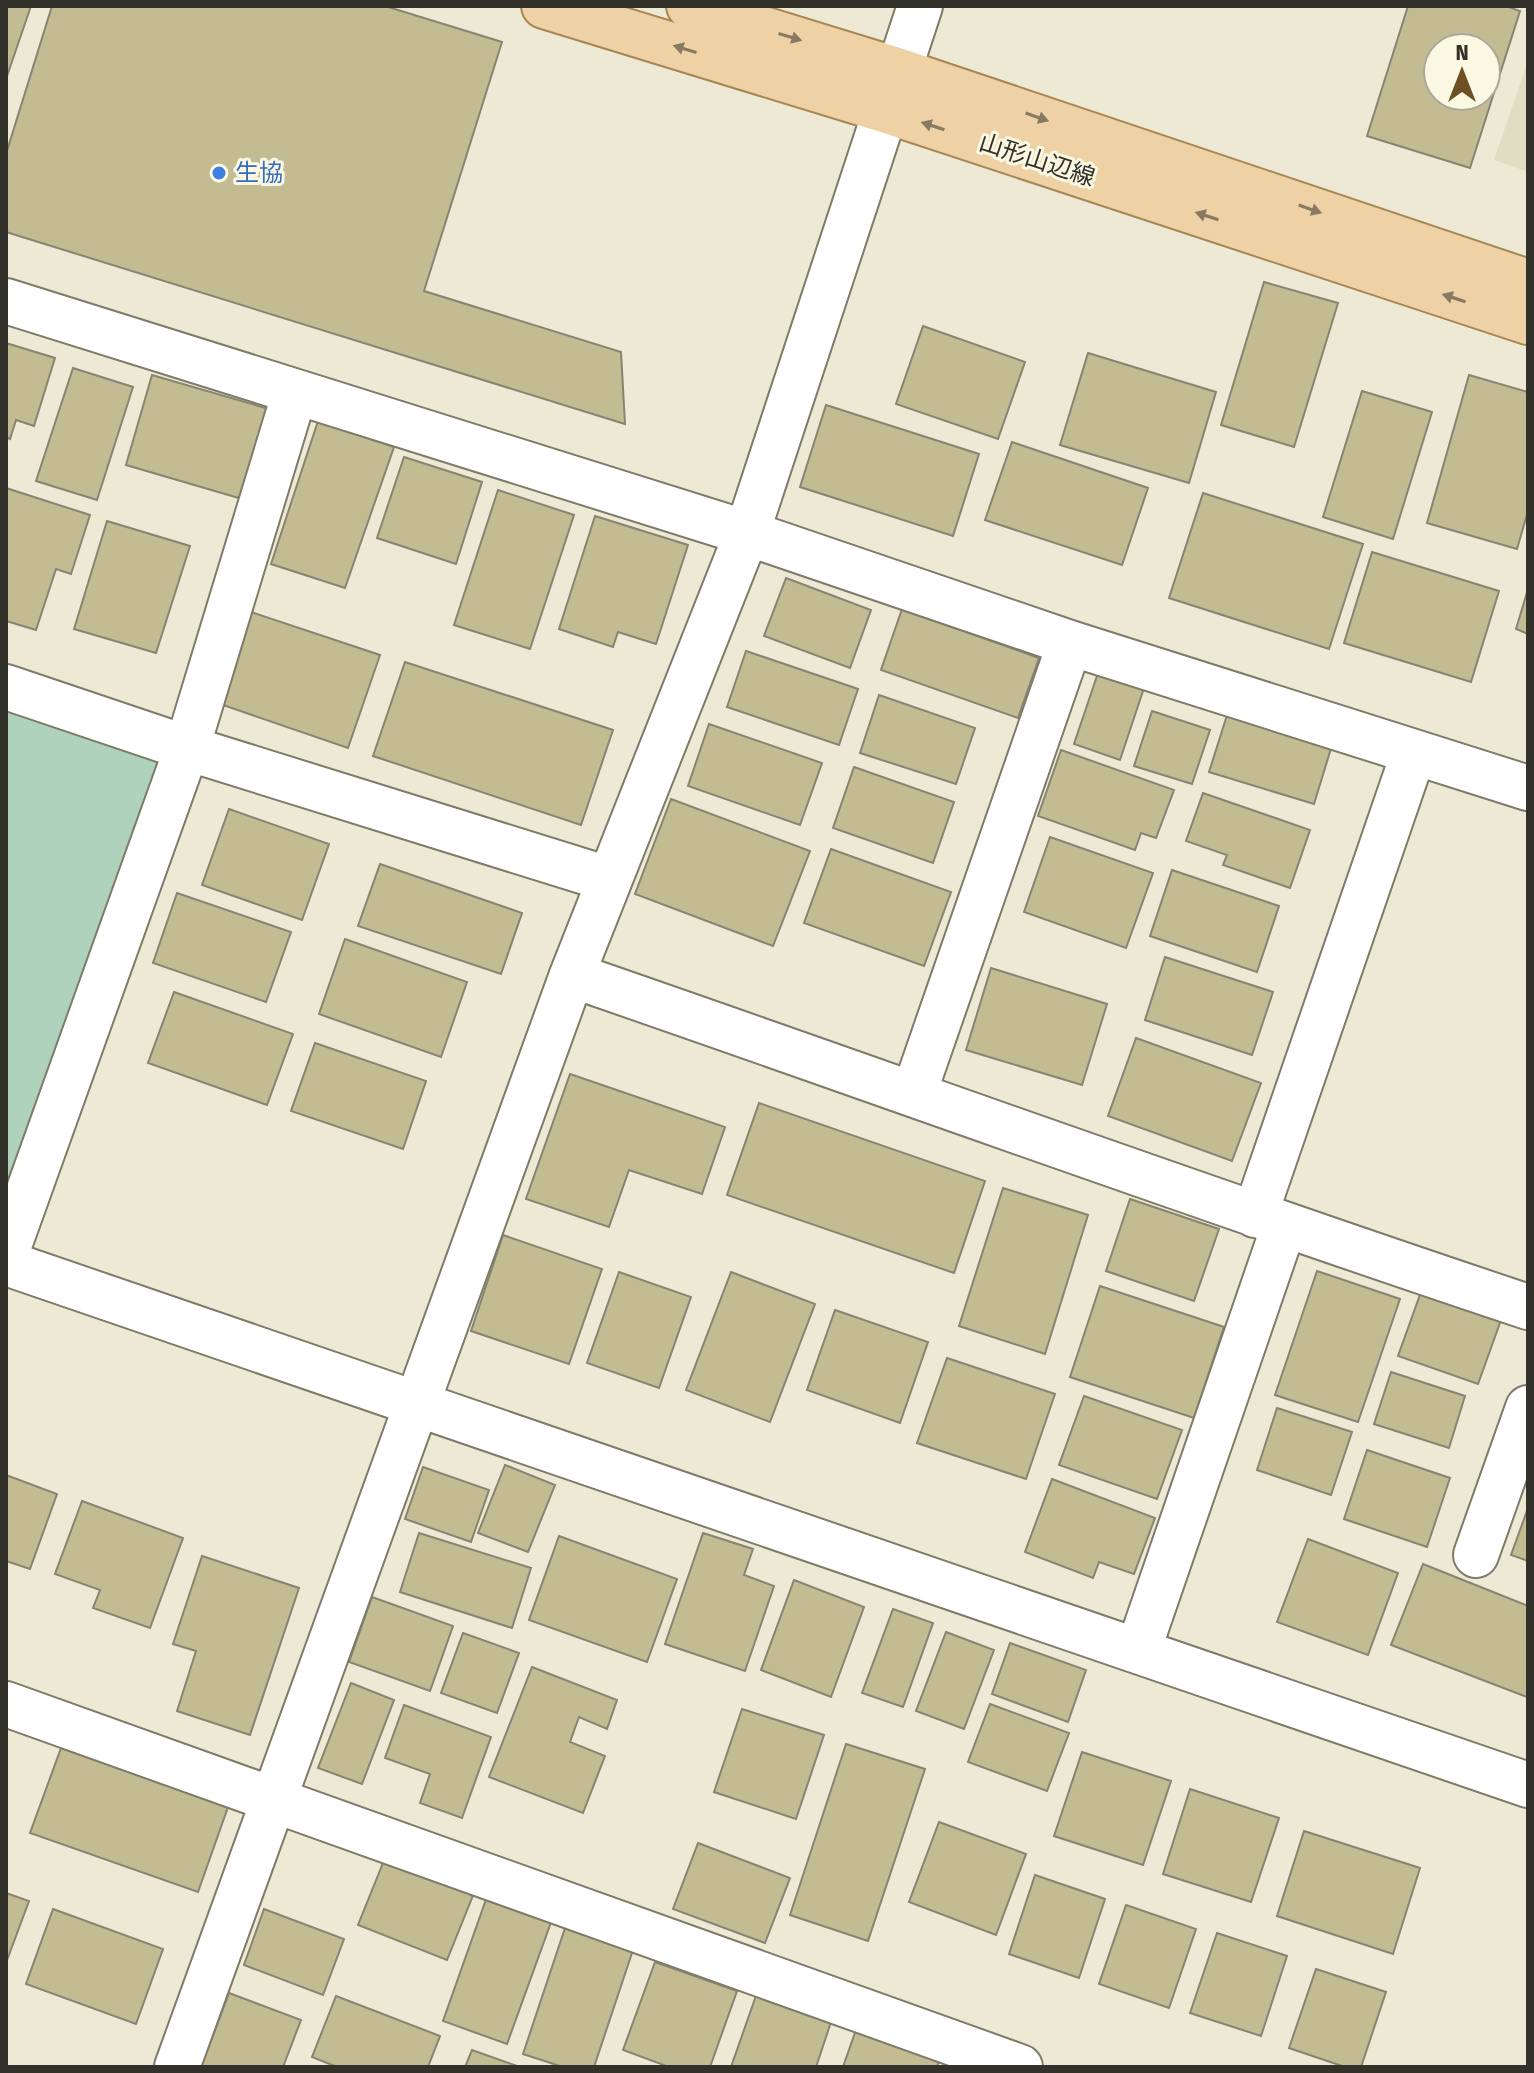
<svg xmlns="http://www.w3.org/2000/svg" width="1534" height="2073" font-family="'Fira Sans Condensed','Noto Sans JP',sans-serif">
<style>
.built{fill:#e1ddc2}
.green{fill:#afd2bc}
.building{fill:#c3bb92;stroke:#888472;stroke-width:2;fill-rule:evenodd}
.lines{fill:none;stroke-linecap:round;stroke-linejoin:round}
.minor-casing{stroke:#7e7b69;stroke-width:48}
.major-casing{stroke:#a68654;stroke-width:48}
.minor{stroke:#fff;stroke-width:44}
.major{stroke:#efd1a6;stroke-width:44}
.oneway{fill:#887a62}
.shop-dot{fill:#3f7fe0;stroke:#faf7e3;stroke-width:3}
.labels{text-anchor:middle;stroke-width:6;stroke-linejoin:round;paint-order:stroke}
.street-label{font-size:24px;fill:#33322a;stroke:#faf7e3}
.shop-label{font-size:24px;fill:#366cbe;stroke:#faf7e3;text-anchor:start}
</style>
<rect width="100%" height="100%" fill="#ede9d5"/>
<path class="built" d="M 1528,61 L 1528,172 L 1494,160 Z"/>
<path class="green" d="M 6,706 L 166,759 L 6,1205 Z"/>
<path class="building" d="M 6,6 L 31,6 L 6,79 Z
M 52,6 L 385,6 L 502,42 L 424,291 L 621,352 L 625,424 L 6,232 L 6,154 Z
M 1408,6 L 1506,6 L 1520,11 L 1470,168 L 1367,136 ZM 1438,48 L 1486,48 L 1486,96 L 1438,96 Z
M 1264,282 L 1338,303 L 1294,447 L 1221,425 Z
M 923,326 L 1025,362 L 998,439 L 896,404 Z
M 6,343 L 55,358 L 34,426 L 16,420 L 10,439 L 6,437 Z
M 1088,353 L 1216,392 L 1189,483 L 1060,445 Z
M 73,368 L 133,387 L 97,500 L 36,481 Z
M 152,375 L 269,409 L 242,499 L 126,465 Z
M 1469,375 L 1528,392 L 1528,511 L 1517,549 L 1427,523 Z
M 1362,391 L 1432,412 L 1393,539 L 1323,517 Z
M 826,405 L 979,454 L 953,536 L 800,487 Z
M 318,421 L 394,447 L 345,588 L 271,564 Z
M 1012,442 L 1148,488 L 1122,565 L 985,520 Z
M 404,457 L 482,482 L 456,564 L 377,538 Z
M 6,488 L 90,515 L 71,574 L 56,569 L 36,630 L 6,621 Z
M 498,490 L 574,515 L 530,649 L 454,625 Z
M 1203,493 L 1363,544 L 1329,649 L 1169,598 Z
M 595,516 L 688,545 L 656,644 L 618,632 L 613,647 L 559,629 Z
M 107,521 L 190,546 L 156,653 L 74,629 Z
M 1372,552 L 1499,591 L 1471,682 L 1344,643 Z
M 786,578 L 871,610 L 850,668 L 764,636 Z
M 1528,589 L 1528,634 L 1516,629 Z
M 902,609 L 1039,658 L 1018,718 L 881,670 Z
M 251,612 L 380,655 L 348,748 L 220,704 Z
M 746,651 L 858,689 L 839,745 L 727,707 Z
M 405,662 L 613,730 L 581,825 L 373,756 Z
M 1099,670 L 1145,685 L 1120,760 L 1074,744 Z
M 879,695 L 975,728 L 956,784 L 860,753 Z
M 1229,709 L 1333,742 L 1314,804 L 1209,772 Z
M 1152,711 L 1210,730 L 1192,784 L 1134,766 Z
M 709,724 L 822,763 L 800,825 L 688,786 Z
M 1061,750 L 1174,790 L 1156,838 L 1141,833 L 1135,850 L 1038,816 Z
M 854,767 L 954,802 L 933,863 L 833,828 Z
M 1203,793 L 1310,830 L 1290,888 L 1223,865 L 1227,855 L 1186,841 Z
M 671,799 L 810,851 L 773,946 L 635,894 Z
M 229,809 L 329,844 L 302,920 L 202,885 Z
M 1050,837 L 1153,873 L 1126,948 L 1024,912 Z
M 831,849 L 951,892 L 924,966 L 804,923 Z
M 380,864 L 522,913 L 501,974 L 358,926 Z
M 1172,870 L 1279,906 L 1257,972 L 1150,936 Z
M 177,893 L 291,932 L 266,1002 L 153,963 Z
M 345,939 L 467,982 L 441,1057 L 319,1014 Z
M 1165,957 L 1273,992 L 1252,1055 L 1145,1020 Z
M 991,968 L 1107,1004 L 1082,1085 L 966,1050 Z
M 174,992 L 293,1034 L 267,1105 L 148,1063 Z
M 1136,1038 L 1261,1083 L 1232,1161 L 1108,1116 Z
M 315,1043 L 426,1081 L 403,1149 L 291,1111 Z
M 570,1074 L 725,1127 L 702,1194 L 629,1170 L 609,1227 L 526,1199 Z
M 759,1103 L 985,1181 L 954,1273 L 727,1195 Z
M 1003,1188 L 1088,1215 L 1045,1354 L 959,1326 Z
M 1130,1199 L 1219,1229 L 1194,1301 L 1106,1271 Z
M 503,1235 L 602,1269 L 569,1364 L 471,1331 Z
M 1317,1271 L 1400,1299 L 1358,1422 L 1275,1395 Z
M 619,1272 L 691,1297 L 659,1388 L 587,1363 Z
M 731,1272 L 815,1304 L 770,1422 L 686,1390 Z
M 1100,1286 L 1224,1327 L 1194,1418 L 1070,1377 Z
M 1421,1292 L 1501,1320 L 1478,1384 L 1398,1356 Z
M 835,1310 L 928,1342 L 900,1423 L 807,1390 Z
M 947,1358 L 1055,1394 L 1026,1479 L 917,1443 Z
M 1391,1372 L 1465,1396 L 1449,1448 L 1374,1424 Z
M 1084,1396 L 1182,1430 L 1157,1499 L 1059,1465 Z
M 1277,1408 L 1352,1432 L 1331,1495 L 1257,1470 Z
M 1367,1450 L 1450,1478 L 1427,1547 L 1344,1519 Z
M 505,1465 L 555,1485 L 528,1552 L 478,1533 Z
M 423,1467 L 489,1490 L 471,1542 L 405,1519 Z
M 6,1475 L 57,1494 L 30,1569 L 6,1561 Z
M 1052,1479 L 1155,1518 L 1134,1574 L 1099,1562 L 1093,1578 L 1025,1552 Z
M 82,1501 L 183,1538 L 150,1628 L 93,1608 L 100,1590 L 55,1574 Z
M 1528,1508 L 1528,1561 L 1511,1555 Z
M 419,1533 L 531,1568 L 512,1628 L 400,1592 Z
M 703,1533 L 753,1549 L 744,1575 L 774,1586 L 745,1671 L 665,1644 Z
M 559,1536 L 677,1579 L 647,1662 L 529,1620 Z
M 1308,1539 L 1398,1573 L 1368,1655 L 1277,1622 Z
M 202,1556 L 299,1588 L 250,1735 L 177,1711 L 196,1651 L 173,1644 Z
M 1423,1564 L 1528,1606 L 1527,1697 L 1391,1645 Z
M 794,1580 L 864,1607 L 831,1697 L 761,1670 Z
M 372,1597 L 453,1626 L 430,1691 L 349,1662 Z
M 893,1609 L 933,1623 L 903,1707 L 862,1693 Z
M 946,1632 L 994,1650 L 964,1729 L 916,1711 Z
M 463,1633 L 519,1653 L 497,1713 L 441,1693 Z
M 1010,1643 L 1086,1670 L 1068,1722 L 992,1694 Z
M 532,1667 L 617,1700 L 607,1729 L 579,1717 L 570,1742 L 605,1756 L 583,1813 L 489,1777 Z
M 351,1683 L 394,1700 L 362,1784 L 318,1768 Z
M 990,1704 L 1069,1733 L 1047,1791 L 968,1762 Z
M 404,1705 L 491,1737 L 462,1818 L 420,1803 L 430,1774 L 385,1758 Z
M 742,1709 L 824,1735 L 796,1819 L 714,1792 Z
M 846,1744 L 925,1769 L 868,1941 L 790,1915 Z
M 61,1748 L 228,1807 L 198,1892 L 30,1833 Z
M 1082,1752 L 1171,1781 L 1143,1865 L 1054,1836 Z
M 1190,1789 L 1279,1818 L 1251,1902 L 1163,1874 Z
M 939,1822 L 1026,1854 L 996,1935 L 909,1902 Z
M 1304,1831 L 1420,1868 L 1393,1954 L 1277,1916 Z
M 698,1843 L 790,1878 L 765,1943 L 673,1909 Z
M 387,1853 L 476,1888 L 447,1960 L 358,1925 Z
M 1035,1875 L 1105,1899 L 1079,1978 L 1009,1954 Z
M 489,1891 L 554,1914 L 507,2044 L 443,2021 Z
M 6,1893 L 29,1901 L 6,1963 Z
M 1126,1905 L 1196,1929 L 1169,2008 L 1099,1984 Z
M 53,1909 L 163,1949 L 136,2024 L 26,1984 Z
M 264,1909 L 344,1939 L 323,1995 L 244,1965 Z
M 566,1925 L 634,1947 L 594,2067 L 563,2067 L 523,2054 Z
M 1217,1933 L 1287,1956 L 1261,2036 L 1190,2013 Z
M 655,1962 L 737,1991 L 710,2067 L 669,2067 L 623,2050 Z
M 1316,1969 L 1386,1992 L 1361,2067 L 1345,2067 L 1289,2048 Z
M 758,1990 L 833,2016 L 816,2067 L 731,2067 Z
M 229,1993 L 301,2020 L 283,2067 L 201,2067 Z
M 336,1996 L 440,2036 L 428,2067 L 337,2067 L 312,2057 Z
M 858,2024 L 942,2052 L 937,2067 L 843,2067 Z
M 472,2050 L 520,2067 L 465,2067 Z"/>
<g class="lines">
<defs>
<path id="minor" d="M 6,301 L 747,533 L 1070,643 L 1528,788
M 6,687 L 187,748 L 608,879
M 572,975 C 891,1085 1208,1201 1528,1307
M 914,1093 L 1070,643
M 1255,1215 L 1414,752
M 6,1254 L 187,748 L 295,392
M 6,1263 L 1528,1785
M 1476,1555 L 1528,1408
M 1138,1651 L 1284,1226
M 6,1704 L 1020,2067
M 177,2067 L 572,975 L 747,533 L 920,6"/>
<path id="major" d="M 544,6 L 884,110 L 1528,322
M 689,6 L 900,71 L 1528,282"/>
</defs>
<use href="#minor" class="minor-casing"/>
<use href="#major" class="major-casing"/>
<use href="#minor" class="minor"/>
<use href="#major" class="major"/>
</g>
<defs><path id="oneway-solid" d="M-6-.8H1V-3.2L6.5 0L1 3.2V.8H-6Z" transform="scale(2)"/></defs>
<g class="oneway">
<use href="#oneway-solid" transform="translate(790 37) rotate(17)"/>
<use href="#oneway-solid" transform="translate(685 49) rotate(-163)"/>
<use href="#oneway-solid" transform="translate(1037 117) rotate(19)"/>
<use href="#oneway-solid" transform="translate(933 126) rotate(-162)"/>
<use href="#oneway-solid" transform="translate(1310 209) rotate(19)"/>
<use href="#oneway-solid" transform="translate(1207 216) rotate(-162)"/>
<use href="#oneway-solid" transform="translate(1454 298) rotate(-162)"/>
</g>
<circle class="shop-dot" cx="219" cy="173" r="8"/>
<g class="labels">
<g class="street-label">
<text transform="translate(1037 160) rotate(18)" y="8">山形山辺線</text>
</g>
<g class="shop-label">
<text x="235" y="181">生協</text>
</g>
</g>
<rect width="1534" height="2073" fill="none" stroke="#33322a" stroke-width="16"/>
<g transform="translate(1462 72)"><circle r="38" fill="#faf7e3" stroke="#aaa899" stroke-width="2"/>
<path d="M0-6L14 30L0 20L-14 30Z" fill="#6d5124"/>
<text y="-12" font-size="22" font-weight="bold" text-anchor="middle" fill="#33322a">N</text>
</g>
</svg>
